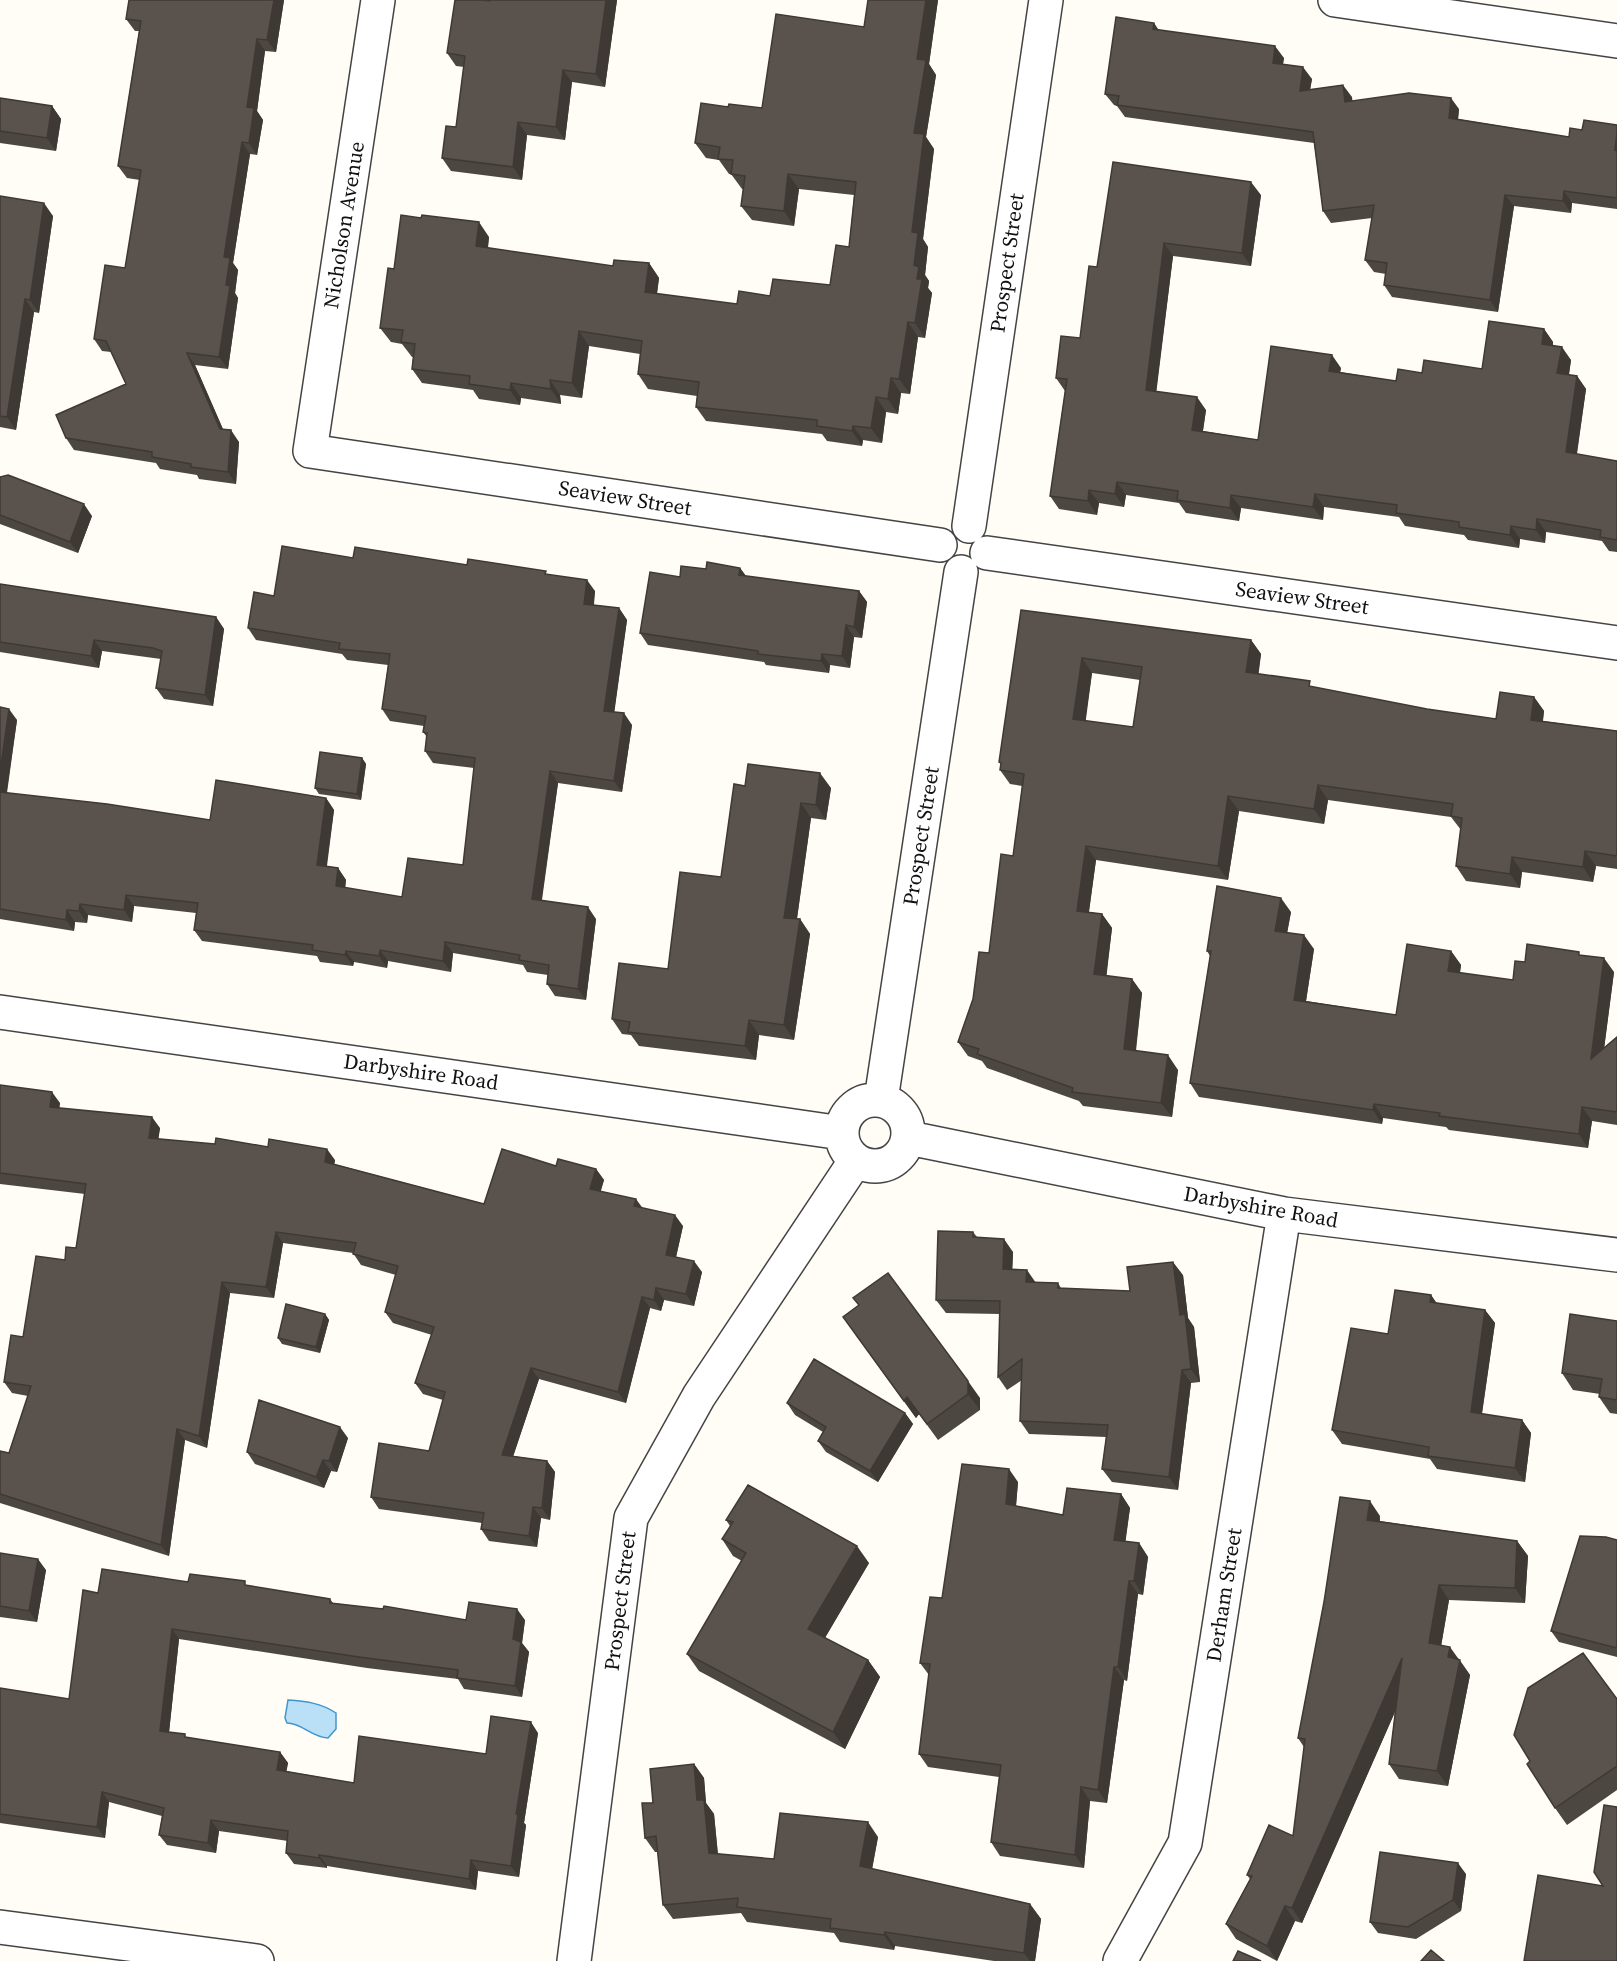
<svg xmlns="http://www.w3.org/2000/svg" width="1617" height="1961" font-family="'Source Serif 4',serif">
<style>
.water{fill:#b9e0f7;stroke:#3f96cf;stroke-width:1.5}
.lines{fill:none;stroke-linecap:round;stroke-linejoin:round}
.street-casing{stroke:#444;stroke-width:36}
.street{stroke:#fff;stroke-width:33}
.wall{fill:#4d4742;fill-rule:evenodd}
.shaded-wall{fill:#3f3936}
.building{fill:#5a524d;stroke:#3f3936;stroke-width:1.5;fill-rule:evenodd}
.labels{text-anchor:middle;stroke-width:6;stroke-linejoin:round;paint-order:stroke}
.street-label{font-size:21px;fill:#111;stroke:#fff}
</style>
<rect width="100%" height="100%" fill="#fffdf5"/>
<path class="water" d="M 288,1700 C 305,1701 321,1703 336,1713 L 336,1729 L 328,1738 C 311,1737 302,1723 287,1723 L 285,1718 Z"/>
<g class="lines">
<defs>
<path id="street" d="M 378,0 L 310,451 L 940,545
M 1335,0 L 1617,41
M 969,526 L 1046,0
M 987,553 L 1617,643
M 0,1012 L 842,1133
M842 1133a33 33 0 1 1 66 0a33 33 0 1 1-66 0Z
M 881,1100 L 961,572
M 909,1138 L 1284,1214 L 1617,1255
M 0,1927 L 257,1961
M 574,1961 L 631,1518 L 699,1396 L 856,1160
M 1120,1961 L 1185,1843 L 1284,1214"/>
</defs>
<use href="#street" class="street-casing"/>
<use href="#street" class="street"/>
</g>
<path class="wall" d="M 129,0 L 284,0 L 276,52 L 265,51 L 257,111 L 263,120 L 257,155 L 250,154 L 233,263 L 238,270 L 235,293 L 238,298 L 228,369 L 195,365 L 223,429 L 239,442 L 236,484 L 199,479 L 197,475 L 160,469 L 156,463 L 74,450 L 66,438 L 126,384 L 111,352 L 102,351 L 94,339 L 125,268 L 140,180 L 127,178 L 118,166 L 139,31 L 135,31 L 126,19 Z
M 489,0 L 617,0 L 605,87 L 572,82 L 565,140 L 527,135 L 522,180 L 451,171 L 442,158 L 456,127 L 464,67 L 456,66 L 447,53 Z
M 868,0 L 938,0 L 929,64 L 936,75 L 926,137 L 934,149 L 923,239 L 928,247 L 925,275 L 929,281 L 928,288 L 932,293 L 925,338 L 918,337 L 910,394 L 901,393 L 898,414 L 886,412 L 882,443 L 863,440 L 862,446 L 827,441 L 822,434 L 706,421 L 696,407 L 697,396 L 648,389 L 638,374 L 640,354 L 589,346 L 582,398 L 560,395 L 561,404 L 521,398 L 520,405 L 479,399 L 473,390 L 422,383 L 412,369 L 413,357 L 412,357 L 402,344 L 391,342 L 380,328 L 394,269 L 421,218 L 489,237 L 488,248 L 613,266 L 649,263 L 659,278 L 657,294 L 737,304 L 770,296 L 830,285 L 849,247 L 854,195 L 799,189 L 794,226 L 752,220 L 741,206 L 743,189 L 742,189 L 731,174 L 729,174 L 719,160 L 706,158 L 695,143 L 728,107 L 762,108 L 864,27 Z
M 1154,23 L 1158,30 L 1284,58 L 1283,64 L 1312,79 L 1310,89 L 1352,97 L 1352,101 L 1459,109 L 1458,119 L 1569,137 L 1582,130 L 1617,125 L 1617,209 L 1572,203 L 1571,213 L 1514,206 L 1498,312 L 1392,297 L 1384,285 L 1386,274 L 1374,272 L 1365,260 L 1372,218 L 1331,223 L 1323,211 L 1314,143 L 1125,117 L 1117,106 L 1114,105 L 1105,94 Z
M 0,98 L 52,106 L 61,119 L 56,151 L 0,143 Z
M 1261,195 L 1251,266 L 1173,256 L 1156,391 L 1206,410 L 1203,431 L 1258,440 L 1341,368 L 1340,372 L 1396,381 L 1422,373 L 1482,369 L 1544,329 L 1553,342 L 1553,346 L 1571,360 L 1569,375 L 1577,376 L 1586,389 L 1577,454 L 1617,461 L 1617,552 L 1609,551 L 1602,541 L 1546,532 L 1545,543 L 1520,539 L 1519,548 L 1468,540 L 1464,535 L 1405,526 L 1399,517 L 1324,507 L 1323,520 L 1241,508 L 1239,521 L 1186,513 L 1179,503 L 1126,495 L 1124,507 L 1099,503 L 1097,515 L 1059,509 L 1050,496 L 1065,391 L 1056,378 L 1080,338 L 1097,267 Z
M 0,196 L 53,216 L 39,313 L 34,312 L 16,430 L 0,427 Z
M 0,477 L 92,516 L 78,553 L 0,524 Z
M 353,558 L 467,565 L 548,574 L 595,591 L 594,605 L 619,608 L 627,620 L 614,712 L 632,725 L 622,792 L 558,783 L 542,900 L 596,919 L 586,1000 L 555,996 L 547,984 L 548,975 L 527,972 L 523,965 L 453,953 L 451,972 L 388,961 L 387,968 L 354,962 L 353,966 L 320,962 L 317,956 L 202,941 L 194,930 L 196,913 L 134,906 L 132,922 L 88,915 L 87,923 L 75,922 L 74,931 L 0,919 L 0,707 L 17,720 L 7,793 L 210,820 L 326,798 L 334,810 L 327,866 L 338,868 L 346,880 L 345,888 L 402,897 L 463,865 L 474,768 L 433,763 L 425,751 L 427,737 L 423,732 L 424,726 L 390,721 L 382,709 L 388,665 L 347,660 L 342,654 L 256,640 L 248,628 L 274,596 Z
M 740,568 L 746,576 L 859,591 L 867,602 L 862,638 L 854,637 L 850,668 L 830,665 L 829,673 L 766,665 L 764,662 L 648,645 L 640,633 L 680,577 L 706,569 Z
M 0,584 L 216,617 L 224,629 L 213,706 L 164,699 L 156,688 L 161,659 L 102,651 L 99,668 L 0,652 Z
M 1021,610 L 1251,640 L 1261,654 L 1258,674 L 1314,687 L 1427,709 L 1496,719 L 1534,697 L 1544,711 L 1543,721 L 1617,731 L 1617,869 L 1596,866 L 1593,882 L 1522,872 L 1520,888 L 1466,881 L 1456,866 L 1461,830 L 1451,817 L 1328,800 L 1324,824 L 1239,811 L 1228,880 L 1096,860 L 1089,912 L 1102,914 L 1112,928 L 1106,976 L 1132,979 L 1142,993 L 1136,1051 L 1178,1070 L 1172,1117 L 1083,1106 L 1079,1101 L 987,1068 L 982,1061 L 968,1056 L 958,1042 L 989,953 L 1013,856 L 1022,786 L 1010,784 L 1000,770 L 1001,764 L 999,762 ZM 1092,673 L 1140,680 L 1133,727 L 1085,721 Z
M 362,758 L 366,764 L 361,800 L 319,794 L 315,788 Z
M 745,786 L 831,788 L 826,820 L 811,818 L 797,919 L 800,919 L 810,934 L 794,1040 L 759,1035 L 756,1060 L 639,1046 L 631,1035 L 622,1034 L 612,1019 L 668,969 L 721,877 Z
M 1291,912 L 1287,932 L 1314,949 L 1306,1001 L 1396,1015 L 1451,951 L 1461,965 L 1460,973 L 1513,980 L 1525,962 L 1582,955 L 1614,972 L 1604,1048 L 1617,1037 L 1617,1125 L 1592,1121 L 1588,1148 L 1449,1130 L 1446,1127 L 1383,1118 L 1382,1124 L 1199,1097 L 1190,1083 L 1210,956 L 1207,951 Z
M 0,1085 L 60,1103 L 59,1108 L 160,1128 L 158,1139 L 335,1160 L 334,1164 L 484,1204 L 556,1166 L 596,1169 L 604,1180 L 600,1192 L 643,1208 L 683,1226 L 676,1257 L 702,1272 L 694,1306 L 664,1300 L 661,1311 L 650,1308 L 626,1403 L 539,1379 L 513,1456 L 547,1461 L 555,1472 L 550,1520 L 541,1518 L 537,1547 L 489,1541 L 481,1529 L 482,1523 L 379,1509 L 371,1497 L 429,1451 L 443,1400 L 423,1394 L 415,1383 L 432,1335 L 393,1323 L 385,1312 L 396,1275 L 361,1265 L 353,1253 L 283,1243 L 274,1298 L 230,1293 L 207,1448 L 185,1440 L 169,1556 L 0,1503 L 0,1451 L 9,1453 L 28,1396 L 12,1393 L 4,1382 L 23,1337 L 65,1260 L 76,1248 L 85,1194 L 0,1184 Z
M 973,1232 L 977,1237 L 1013,1252 L 1012,1269 L 1035,1282 L 1058,1283 L 1061,1288 L 1130,1291 L 1183,1275 L 1188,1318 L 1194,1327 L 1200,1382 L 1191,1383 L 1178,1490 L 1112,1482 L 1102,1469 L 1106,1437 L 1029,1434 L 1020,1421 L 1022,1380 L 1007,1390 L 998,1377 L 1000,1314 L 946,1313 L 936,1300 Z
M 1431,1295 L 1436,1303 L 1485,1310 L 1495,1323 L 1482,1414 L 1522,1420 L 1531,1433 L 1525,1482 L 1437,1469 L 1430,1459 L 1342,1444 L 1332,1430 L 1388,1334 Z
M 325,1314 L 329,1320 L 320,1353 L 282,1344 L 278,1338 Z
M 1617,1321 L 1617,1414 L 1610,1413 L 1599,1397 L 1600,1394 L 1573,1390 L 1562,1373 Z
M 855,1334 L 980,1398 L 980,1410 L 938,1440 L 919,1414 L 916,1418 Z
M 787,1403 L 905,1413 L 913,1424 L 878,1482 L 826,1452 L 818,1441 L 823,1432 L 795,1415 Z
M 348,1438 L 337,1472 L 331,1471 L 324,1488 L 255,1464 L 247,1452 Z
M 1018,1482 L 1016,1506 L 1063,1515 L 1121,1494 L 1130,1508 L 1125,1542 L 1139,1543 L 1148,1557 L 1143,1595 L 1138,1594 L 1127,1681 L 1124,1680 L 1107,1803 L 1090,1801 L 1084,1868 L 1000,1856 L 991,1842 L 999,1777 L 928,1767 L 919,1754 L 929,1675 L 920,1663 L 942,1598 Z
M 1380,1516 L 1380,1521 L 1517,1541 L 1528,1556 L 1525,1603 L 1449,1600 L 1441,1646 L 1459,1659 L 1470,1675 L 1448,1786 L 1399,1779 L 1389,1764 L 1395,1712 L 1302,1923 L 1295,1921 L 1277,1961 L 1236,1939 L 1226,1924 L 1250,1879 L 1247,1875 L 1293,1836 L 1304,1747 L 1298,1738 Z
M 726,1520 L 869,1563 L 825,1638 L 868,1660 L 880,1677 L 845,1749 L 699,1671 L 687,1654 L 742,1561 L 733,1556 L 722,1539 L 730,1526 Z
M 1617,1540 L 1617,1657 L 1559,1642 L 1551,1631 Z
M 0,1553 L 46,1570 L 37,1622 L 0,1617 Z
M 188,1582 L 248,1586 L 330,1599 L 333,1603 L 466,1620 L 525,1620 L 522,1643 L 529,1652 L 522,1697 L 464,1689 L 458,1679 L 367,1668 L 179,1639 L 169,1732 L 188,1738 L 280,1752 L 288,1763 L 286,1771 L 354,1783 L 486,1754 L 538,1733 L 524,1823 L 526,1825 L 519,1877 L 478,1871 L 476,1890 L 327,1866 L 327,1868 L 294,1864 L 286,1853 L 288,1841 L 219,1831 L 216,1853 L 167,1845 L 159,1835 L 162,1816 L 109,1802 L 105,1838 L 0,1823 L 0,1688 L 69,1699 L 98,1593 Z
M 1617,1699 L 1617,1790 L 1567,1825 L 1555,1808 L 1530,1761 Z
M 694,1764 L 704,1778 L 706,1803 L 714,1814 L 718,1854 L 774,1859 L 878,1837 L 872,1869 L 1030,1904 L 1041,1919 L 1035,1961 L 994,1961 L 895,1946 L 894,1950 L 840,1942 L 834,1933 L 747,1922 L 741,1913 L 673,1919 L 663,1905 L 658,1852 L 655,1852 L 645,1838 Z
M 1466,1874 L 1461,1911 L 1416,1939 L 1378,1933 L 1370,1922 Z"/>
<path class="shaded-wall" d="M 274,0 L 284,0 L 276,52 L 267,40 Z
M 606,0 L 617,0 L 605,87 L 596,74 Z
M 926,0 L 938,0 L 929,64 L 936,75 L 926,137 L 934,149 L 923,239 L 928,247 L 925,275 L 929,281 L 928,288 L 932,293 L 925,338 L 915,323 L 917,279 L 914,265 L 912,232 L 914,133 L 917,59 Z
M 1154,23 L 1162,35 L 1153,29 Z
M 257,39 L 265,51 L 257,111 L 263,120 L 257,155 L 249,143 L 247,107 Z
M 1275,46 L 1284,58 L 1281,75 L 1273,63 Z
M 1303,67 L 1312,79 L 1308,102 L 1300,91 Z
M 563,70 L 572,82 L 565,140 L 556,127 Z
M 1343,85 L 1352,97 L 1354,114 L 1345,102 Z
M 1451,98 L 1459,109 L 1457,130 L 1449,118 Z
M 52,106 L 61,119 L 56,151 L 47,138 Z
M 518,122 L 527,135 L 522,180 L 513,167 Z
M 1617,133 L 1617,153 L 1615,150 Z
M 242,142 L 250,154 L 233,263 L 238,270 L 235,293 L 238,298 L 228,369 L 219,357 L 226,285 L 224,257 Z
M 788,174 L 799,189 L 794,226 L 784,211 Z
M 1251,182 L 1261,195 L 1251,266 L 1242,253 Z
M 1564,191 L 1572,203 L 1571,213 L 1563,201 Z
M 1505,195 L 1514,206 L 1498,312 L 1490,300 Z
M 44,203 L 53,216 L 39,313 L 30,300 Z
M 479,222 L 489,237 L 486,261 L 476,246 Z
M 1164,243 L 1173,256 L 1155,403 L 1146,390 Z
M 649,263 L 659,278 L 655,307 L 645,292 Z
M 25,299 L 34,312 L 16,430 L 7,417 Z
M 908,322 L 918,337 L 910,394 L 899,379 Z
M 1544,329 L 1553,342 L 1551,358 L 1542,344 Z
M 579,331 L 589,346 L 582,398 L 572,383 Z
M 1562,347 L 1571,360 L 1567,386 L 1557,373 Z
M 187,353 L 195,365 L 228,441 L 220,429 Z
M 1332,355 L 1341,368 L 1338,384 L 1329,371 Z
M 1577,376 L 1586,389 L 1575,465 L 1566,452 Z
M 891,378 L 901,393 L 898,414 L 888,399 Z
M 550,380 L 560,395 L 561,404 L 551,389 Z
M 511,383 L 521,398 L 520,405 L 510,390 Z
M 876,397 L 886,412 L 882,443 L 871,428 Z
M 1197,397 L 1206,410 L 1201,443 L 1192,430 Z
M 853,426 L 863,440 L 862,446 L 852,431 Z
M 231,430 L 239,442 L 236,484 L 228,472 Z
M 1117,482 L 1126,495 L 1124,507 L 1115,494 Z
M 1089,490 L 1099,503 L 1097,515 L 1088,501 Z
M 1315,494 L 1324,507 L 1323,520 L 1313,507 Z
M 1231,495 L 1241,508 L 1239,521 L 1230,508 Z
M 84,504 L 92,516 L 78,553 L 70,542 Z
M 1537,519 L 1546,532 L 1545,543 L 1536,530 Z
M 1511,526 L 1520,539 L 1519,548 L 1510,535 Z
M 740,568 L 748,579 L 739,575 Z
M 587,580 L 595,591 L 592,616 L 584,604 Z
M 859,591 L 867,602 L 862,638 L 854,627 Z
M 619,608 L 627,620 L 613,722 L 604,711 Z
M 216,617 L 224,629 L 213,706 L 205,695 Z
M 846,625 L 854,637 L 850,668 L 842,656 Z
M 94,640 L 102,651 L 99,668 L 91,656 Z
M 1251,640 L 1261,654 L 1257,687 L 1246,672 Z
M 822,654 L 830,665 L 829,673 L 821,661 Z
M 1082,658 L 1092,673 L 1084,734 L 1073,719 Z
M 1534,697 L 1544,711 L 1541,734 L 1531,720 Z
M 9,709 L 17,720 L 5,803 L 0,796 L 0,772 Z
M 624,713 L 632,725 L 622,792 L 614,781 Z
M 362,758 L 366,764 L 361,800 L 357,794 Z
M 550,771 L 558,783 L 540,910 L 532,899 Z
M 820,773 L 831,788 L 826,820 L 816,805 Z
M 1318,785 L 1328,800 L 1324,824 L 1314,809 Z
M 1228,796 L 1239,811 L 1228,880 L 1218,866 Z
M 326,798 L 334,810 L 325,876 L 317,865 Z
M 801,803 L 811,818 L 795,932 L 784,918 Z
M 1086,846 L 1096,860 L 1087,925 L 1077,911 Z
M 1585,851 L 1596,866 L 1593,882 L 1583,867 Z
M 1512,857 L 1522,872 L 1520,888 L 1510,874 Z
M 338,868 L 346,880 L 344,898 L 336,886 Z
M 126,895 L 134,906 L 132,922 L 124,910 Z
M 1281,898 L 1291,912 L 1285,945 L 1275,931 Z
M 80,904 L 88,915 L 87,923 L 79,911 Z
M 588,907 L 596,919 L 586,1000 L 578,989 Z
M 67,910 L 75,922 L 74,931 L 66,920 Z
M 1102,914 L 1112,928 L 1105,989 L 1094,974 Z
M 800,919 L 810,934 L 794,1040 L 784,1025 Z
M 1304,935 L 1314,949 L 1304,1014 L 1294,1000 Z
M 445,942 L 453,953 L 451,972 L 443,961 Z
M 380,950 L 388,961 L 387,968 L 379,956 Z
M 346,951 L 354,962 L 353,966 L 345,955 Z
M 1451,951 L 1461,965 L 1458,985 L 1448,971 Z
M 1604,958 L 1614,972 L 1601,1073 L 1591,1059 Z
M 1132,979 L 1142,993 L 1134,1064 L 1124,1049 Z
M 749,1020 L 759,1035 L 756,1060 L 745,1046 Z
M 1168,1055 L 1178,1070 L 1172,1117 L 1161,1103 Z
M 52,1092 L 60,1103 L 58,1118 L 50,1107 Z
M 1374,1104 L 1383,1118 L 1382,1124 L 1373,1110 Z
M 1582,1107 L 1592,1121 L 1588,1148 L 1579,1134 Z
M 152,1117 L 160,1128 L 157,1149 L 149,1138 Z
M 327,1149 L 335,1160 L 333,1173 L 325,1162 Z
M 596,1169 L 604,1180 L 598,1201 L 590,1189 Z
M 636,1199 L 644,1210 L 634,1206 Z
M 675,1215 L 683,1226 L 674,1266 L 666,1255 Z
M 276,1232 L 283,1243 L 274,1298 L 266,1287 Z
M 1004,1239 L 1013,1252 L 1012,1282 L 1003,1269 Z
M 694,1261 L 702,1272 L 694,1306 L 686,1294 Z
M 1173,1262 L 1183,1275 L 1188,1318 L 1194,1327 L 1200,1382 L 1191,1369 L 1180,1315 Z
M 1027,1270 L 1036,1283 L 1026,1282 Z
M 222,1282 L 230,1293 L 207,1448 L 199,1436 Z
M 656,1288 L 664,1300 L 661,1311 L 654,1300 Z
M 1431,1295 L 1441,1309 L 1430,1302 Z
M 642,1297 L 650,1308 L 626,1403 L 618,1392 Z
M 1485,1310 L 1495,1323 L 1480,1426 L 1471,1412 Z
M 325,1314 L 329,1320 L 320,1353 L 316,1347 Z
M 531,1368 L 539,1379 L 510,1466 L 502,1455 Z
M 1182,1370 L 1191,1383 L 1178,1490 L 1169,1477 Z
M 968,1381 L 980,1398 L 980,1410 L 968,1394 Z
M 907,1397 L 919,1414 L 916,1418 L 904,1401 Z
M 905,1413 L 913,1424 L 878,1482 L 870,1471 Z
M 1522,1420 L 1531,1433 L 1525,1482 L 1515,1468 Z
M 340,1427 L 348,1438 L 337,1472 L 329,1461 Z
M 177,1429 L 185,1440 L 169,1556 L 161,1545 Z
M 323,1460 L 331,1471 L 324,1488 L 316,1477 Z
M 547,1461 L 555,1472 L 550,1520 L 542,1508 Z
M 1009,1469 L 1018,1482 L 1015,1517 L 1006,1504 Z
M 1121,1494 L 1130,1508 L 1124,1553 L 1114,1540 Z
M 1370,1501 L 1380,1516 L 1378,1535 L 1367,1520 Z
M 533,1507 L 541,1518 L 537,1547 L 529,1536 Z
M 1517,1541 L 1528,1556 L 1525,1603 L 1515,1588 Z
M 1139,1543 L 1148,1557 L 1143,1595 L 1134,1581 Z
M 857,1546 L 869,1563 L 820,1646 L 808,1629 Z
M 38,1559 L 46,1570 L 37,1622 L 29,1611 Z
M 1129,1581 L 1138,1594 L 1127,1681 L 1118,1667 Z
M 1439,1585 L 1449,1600 L 1439,1658 L 1429,1643 Z
M 517,1609 L 525,1620 L 522,1643 L 529,1652 L 522,1697 L 515,1686 L 513,1639 Z
M 172,1629 L 179,1639 L 168,1742 L 160,1731 Z
M 1450,1647 L 1470,1675 L 1448,1786 L 1437,1771 L 1448,1657 Z
M 1402,1658 L 1412,1673 L 1302,1923 L 1292,1908 Z
M 868,1660 L 880,1677 L 845,1749 L 833,1732 Z
M 1114,1667 L 1124,1680 L 1107,1803 L 1098,1790 Z
M 531,1722 L 538,1733 L 524,1823 L 526,1825 L 519,1877 L 511,1866 L 516,1814 Z
M 280,1752 L 288,1763 L 285,1780 L 277,1770 Z
M 694,1764 L 704,1778 L 706,1803 L 714,1814 L 719,1867 L 709,1853 L 697,1800 Z
M 1081,1787 L 1090,1801 L 1084,1868 L 1075,1855 Z
M 102,1792 L 109,1802 L 105,1838 L 97,1827 Z
M 211,1820 L 219,1831 L 216,1853 L 208,1843 Z
M 868,1822 L 878,1837 L 870,1880 L 860,1866 Z
M 319,1855 L 327,1866 L 327,1868 L 319,1858 Z
M 471,1860 L 478,1871 L 476,1890 L 469,1879 Z
M 1458,1863 L 1466,1874 L 1461,1911 L 1453,1900 Z
M 1030,1904 L 1041,1919 L 1035,1961 L 1030,1961 L 1024,1953 Z
M 1285,1906 L 1295,1921 L 1277,1961 L 1267,1946 Z
M 885,1932 L 895,1946 L 894,1950 L 884,1935 Z"/>
<path class="building" d="M 129,0 L 274,0 L 267,40 L 257,39 L 247,107 L 254,108 L 249,143 L 242,142 L 224,257 L 230,258 L 226,285 L 230,286 L 219,357 L 187,353 L 220,429 L 231,430 L 228,472 L 191,467 L 191,464 L 152,457 L 152,452 L 66,438 L 56,415 L 126,384 L 106,341 L 94,339 L 105,265 L 125,268 L 141,170 L 118,166 L 141,21 L 126,19 Z
M 455,0 L 481,0 L 489,1 L 489,0 L 606,0 L 596,74 L 563,70 L 556,127 L 518,122 L 513,167 L 442,158 L 446,126 L 456,127 L 465,56 L 447,53 Z
M 868,0 L 926,0 L 917,59 L 926,60 L 914,133 L 924,134 L 912,232 L 918,233 L 914,265 L 919,267 L 917,279 L 922,279 L 915,323 L 908,322 L 899,379 L 891,378 L 888,399 L 876,397 L 871,428 L 853,426 L 852,431 L 817,426 L 817,420 L 696,407 L 699,382 L 638,374 L 642,341 L 579,331 L 572,383 L 550,380 L 551,389 L 511,383 L 510,390 L 469,384 L 470,376 L 412,369 L 415,344 L 401,342 L 403,330 L 380,328 L 388,268 L 394,269 L 401,215 L 421,218 L 422,215 L 479,222 L 476,246 L 613,266 L 614,260 L 649,263 L 645,292 L 737,304 L 739,291 L 770,296 L 773,279 L 830,285 L 836,245 L 849,247 L 856,182 L 788,174 L 784,211 L 741,206 L 745,176 L 731,174 L 733,160 L 718,159 L 720,147 L 695,143 L 701,103 L 728,107 L 729,104 L 762,108 L 776,14 L 864,27 Z
M 1116,17 L 1154,23 L 1153,29 L 1275,46 L 1273,63 L 1303,67 L 1300,91 L 1343,85 L 1345,102 L 1409,93 L 1451,98 L 1449,118 L 1569,137 L 1570,128 L 1582,130 L 1584,120 L 1617,125 L 1617,133 L 1615,150 L 1617,149 L 1617,198 L 1564,191 L 1563,201 L 1505,195 L 1490,300 L 1384,285 L 1387,263 L 1365,260 L 1374,205 L 1323,211 L 1313,132 L 1117,105 L 1119,96 L 1105,94 Z
M 0,98 L 52,106 L 47,138 L 0,131 Z
M 1113,162 L 1251,182 L 1242,253 L 1164,243 L 1146,390 L 1197,397 L 1192,430 L 1258,440 L 1271,346 L 1332,355 L 1329,371 L 1396,381 L 1398,369 L 1422,373 L 1424,360 L 1482,369 L 1489,321 L 1544,329 L 1542,344 L 1562,347 L 1557,373 L 1577,376 L 1566,452 L 1617,461 L 1617,540 L 1600,537 L 1601,530 L 1537,519 L 1536,530 L 1511,526 L 1510,535 L 1459,527 L 1459,522 L 1396,513 L 1397,505 L 1315,494 L 1313,507 L 1231,495 L 1230,508 L 1177,500 L 1178,491 L 1117,482 L 1115,494 L 1089,490 L 1088,501 L 1050,496 L 1067,379 L 1056,378 L 1061,336 L 1080,338 L 1089,266 L 1097,267 Z
M 0,196 L 44,203 L 30,300 L 25,299 L 7,417 L 0,416 Z
M 8,475 L 84,504 L 70,542 L 0,515 L 0,477 Z
M 282,546 L 353,558 L 355,547 L 467,565 L 468,559 L 546,571 L 545,574 L 587,580 L 584,604 L 619,608 L 604,711 L 624,713 L 614,781 L 550,771 L 532,899 L 588,907 L 578,989 L 547,984 L 549,965 L 519,960 L 520,955 L 445,942 L 443,961 L 380,950 L 379,956 L 346,951 L 345,955 L 312,950 L 313,945 L 194,930 L 198,903 L 126,895 L 124,910 L 80,904 L 79,911 L 67,910 L 66,920 L 0,909 L 0,792 L 107,804 L 210,820 L 216,780 L 326,798 L 317,865 L 338,868 L 336,886 L 402,897 L 408,858 L 463,865 L 475,758 L 425,751 L 427,733 L 423,732 L 426,716 L 382,709 L 390,654 L 339,649 L 340,643 L 248,628 L 254,592 L 274,596 Z
M 707,562 L 740,568 L 739,575 L 859,591 L 854,627 L 846,625 L 842,656 L 822,654 L 821,661 L 758,654 L 758,651 L 640,633 L 650,572 L 680,577 L 681,566 L 706,569 Z
M 0,584 L 216,617 L 205,695 L 156,688 L 162,651 L 153,648 L 94,640 L 91,656 L 0,642 Z
M 1021,610 L 1251,640 L 1246,672 L 1310,681 L 1309,686 L 1427,709 L 1496,719 L 1500,692 L 1534,697 L 1531,720 L 1617,731 L 1617,856 L 1585,851 L 1583,867 L 1512,857 L 1510,874 L 1456,866 L 1462,818 L 1451,816 L 1453,804 L 1318,785 L 1314,809 L 1228,796 L 1218,866 L 1086,846 L 1077,911 L 1102,914 L 1094,974 L 1132,979 L 1124,1049 L 1168,1055 L 1161,1103 L 1072,1092 L 1073,1088 L 977,1054 L 979,1049 L 958,1042 L 973,999 L 979,952 L 989,953 L 1001,854 L 1013,856 L 1024,774 L 1000,770 L 1001,763 L 999,762 ZM 1082,658 L 1142,667 L 1133,727 L 1073,719 Z
M 0,707 L 9,709 L 0,772 Z
M 320,752 L 362,758 L 357,794 L 315,788 Z
M 748,764 L 820,773 L 816,805 L 801,803 L 784,918 L 800,919 L 784,1025 L 749,1020 L 745,1046 L 628,1032 L 630,1022 L 612,1019 L 619,963 L 668,969 L 680,872 L 721,877 L 734,784 L 745,786 Z
M 1217,886 L 1281,898 L 1275,931 L 1304,935 L 1294,1000 L 1396,1015 L 1407,944 L 1451,951 L 1448,971 L 1513,980 L 1515,961 L 1525,962 L 1527,944 L 1579,952 L 1579,955 L 1604,958 L 1591,1059 L 1617,1037 L 1617,1112 L 1582,1107 L 1579,1134 L 1439,1116 L 1440,1113 L 1374,1104 L 1373,1110 L 1190,1083 L 1211,951 L 1207,951 Z
M 0,1085 L 52,1092 L 50,1107 L 152,1117 L 149,1138 L 215,1144 L 216,1138 L 268,1147 L 269,1139 L 327,1149 L 325,1162 L 484,1204 L 502,1149 L 556,1166 L 558,1159 L 596,1169 L 590,1189 L 636,1199 L 634,1206 L 675,1215 L 666,1255 L 694,1261 L 686,1294 L 656,1288 L 654,1300 L 642,1297 L 618,1392 L 531,1368 L 502,1455 L 547,1461 L 542,1508 L 533,1507 L 529,1536 L 481,1529 L 484,1513 L 371,1497 L 379,1443 L 429,1451 L 445,1392 L 415,1383 L 434,1327 L 385,1312 L 398,1266 L 353,1254 L 356,1243 L 276,1232 L 266,1287 L 222,1282 L 199,1436 L 177,1429 L 161,1545 L 0,1494 L 0,1451 L 9,1453 L 31,1386 L 4,1382 L 11,1335 L 23,1337 L 36,1256 L 65,1260 L 66,1247 L 76,1248 L 86,1184 L 0,1173 Z
M 938,1231 L 973,1232 L 973,1237 L 1004,1239 L 1003,1269 L 1027,1270 L 1026,1282 L 1058,1283 L 1058,1288 L 1130,1291 L 1127,1267 L 1173,1262 L 1180,1315 L 1185,1314 L 1191,1369 L 1182,1370 L 1169,1477 L 1102,1469 L 1108,1425 L 1020,1421 L 1022,1359 L 998,1377 L 1000,1301 L 936,1300 Z
M 888,1273 L 968,1381 L 968,1394 L 927,1424 L 907,1397 L 904,1401 L 843,1317 L 859,1305 L 853,1298 Z
M 1395,1290 L 1431,1295 L 1430,1302 L 1485,1310 L 1471,1412 L 1522,1420 L 1515,1468 L 1428,1456 L 1429,1447 L 1332,1430 L 1351,1328 L 1388,1334 Z
M 286,1304 L 325,1314 L 316,1347 L 278,1338 Z
M 1570,1314 L 1617,1321 L 1617,1400 L 1599,1397 L 1602,1379 L 1562,1373 Z
M 814,1359 L 905,1413 L 870,1471 L 818,1441 L 826,1427 L 787,1403 Z
M 259,1400 L 340,1427 L 329,1461 L 323,1460 L 316,1477 L 247,1452 Z
M 962,1464 L 1009,1469 L 1006,1504 L 1063,1515 L 1067,1488 L 1121,1494 L 1114,1540 L 1139,1543 L 1134,1581 L 1129,1581 L 1118,1667 L 1114,1667 L 1098,1790 L 1081,1787 L 1075,1855 L 991,1842 L 1001,1765 L 919,1754 L 930,1664 L 920,1663 L 930,1597 L 942,1598 Z
M 748,1485 L 857,1546 L 808,1629 L 868,1660 L 833,1732 L 687,1654 L 746,1553 L 722,1539 L 733,1522 L 726,1520 Z
M 1340,1497 L 1370,1501 L 1367,1520 L 1517,1541 L 1515,1588 L 1439,1585 L 1429,1643 L 1450,1647 L 1448,1657 L 1460,1660 L 1437,1771 L 1389,1764 L 1402,1658 L 1292,1908 L 1285,1906 L 1267,1946 L 1226,1924 L 1252,1876 L 1247,1875 L 1269,1825 L 1293,1836 L 1305,1739 L 1298,1738 L 1324,1602 Z
M 1580,1536 L 1606,1537 L 1617,1540 L 1617,1648 L 1551,1631 Z
M 0,1553 L 38,1559 L 29,1611 L 0,1606 Z
M 102,1569 L 188,1582 L 190,1574 L 245,1581 L 245,1585 L 330,1599 L 330,1603 L 383,1609 L 384,1606 L 466,1620 L 469,1602 L 517,1609 L 513,1639 L 521,1642 L 515,1686 L 457,1678 L 458,1670 L 359,1657 L 172,1629 L 160,1731 L 185,1734 L 185,1737 L 280,1752 L 277,1770 L 354,1783 L 359,1736 L 486,1754 L 491,1716 L 531,1722 L 516,1814 L 518,1814 L 511,1866 L 471,1860 L 469,1879 L 319,1855 L 319,1858 L 286,1853 L 288,1831 L 211,1820 L 208,1843 L 159,1835 L 164,1808 L 102,1792 L 97,1827 L 0,1814 L 0,1688 L 69,1699 L 83,1590 L 98,1593 Z
M 1583,1653 L 1617,1699 L 1617,1766 L 1555,1808 L 1527,1764 L 1530,1761 L 1514,1735 L 1528,1688 Z
M 694,1764 L 697,1800 L 704,1800 L 709,1853 L 774,1859 L 780,1813 L 868,1822 L 860,1866 L 1030,1904 L 1024,1953 L 885,1932 L 884,1935 L 830,1928 L 831,1919 L 737,1907 L 738,1898 L 663,1905 L 656,1836 L 645,1838 L 642,1803 L 653,1803 L 650,1769 Z
M 1604,1805 L 1617,1807 L 1617,1961 L 1524,1961 L 1538,1875 L 1603,1886 L 1594,1872 Z
M 1380,1852 L 1458,1863 L 1453,1900 L 1408,1927 L 1370,1922 Z
M 1431,1950 L 1444,1961 L 1421,1961 Z
M 1238,1951 L 1261,1961 L 1233,1961 Z"/>
<g class="labels">
<g class="street-label">
<text transform="translate(344 225) rotate(-81)" y="7">Nicholson Avenue</text>
<text transform="translate(1007 263) rotate(-82)" y="7">Prospect Street</text>
<text transform="translate(625 498) rotate(9)" y="7">Seaview Street</text>
<text transform="translate(1302 598) rotate(8)" y="7">Seaview Street</text>
<text transform="translate(921 836) rotate(-81)" y="7">Prospect Street</text>
<text transform="translate(421 1072) rotate(8)" y="7">Darbyshire Road</text>
<text transform="translate(1261 1207) rotate(10)" y="7">Darbyshire Road</text>
<text transform="translate(1224 1595) rotate(-81)" y="7">Derham Street</text>
<text transform="translate(620 1601) rotate(-83)" y="7">Prospect Street</text>
</g>
</g>
</svg>
